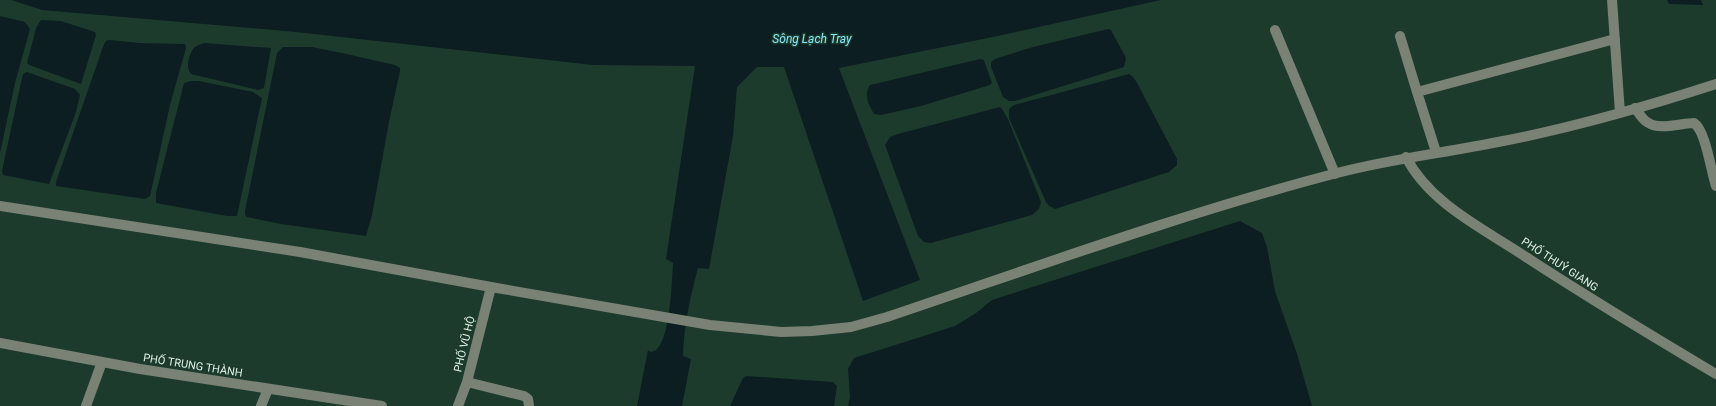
<svg xmlns="http://www.w3.org/2000/svg" width="1716" height="406" font-family="Roboto,sans-serif">
<style>
.water{fill:#0c1e22}
.lines{fill:none;stroke-linecap:round;stroke-linejoin:round}
.minor{stroke:#7a8275;stroke-width:10}
.labels{text-anchor:middle;stroke-width:3;stroke-linejoin:round;paint-order:stroke}
.street-label{font-size:11px;fill:#e0f1e7;stroke:#1d3b2c}
.water-label{font-size:12px;font-style:italic;fill:#87e6fa;stroke:#1d3b2c}
</style>
<rect width="100%" height="100%" fill="#1d3b2c"/>
<path class="water" d="M 11,0 L 1161,0 L 993,37 L 839,68 L 920,280 L 863,301 L 784,67 L 757,67 L 737,87 L 733,136 L 709,269 L 698,268 C 690,297 684,326 683,356 L 691,359 L 682,406 L 637,406 L 648,350 L 651,352 C 653,351 655,351 657,349 C 670,337 672,281 673,263 L 666,259 L 695,66 L 593,65 L 296,32 L 42,10 Z
M 1667,0 L 1701,0 L 1703,5 L 1669,4 Z
M 0,16 L 25,22 L 30,29 L 15,83 L 0,153 Z
M 41,20 L 61,21 L 95,32 L 96,35 L 81,84 L 29,65 L 27,63 L 36,28 Z
M 1108,29 L 1111,30 L 1126,58 L 1124,67 L 1015,101 L 1009,101 L 1003,97 L 991,67 L 991,62 L 995,59 L 1033,47 Z
M 109,40 L 140,43 L 183,44 L 185,44 L 186,48 L 170,105 L 150,196 L 145,199 L 56,186 L 56,182 L 104,44 L 106,41 Z
M 204,43 L 271,48 L 264,88 L 258,90 L 191,74 C 185,67 189,53 195,47 C 198,45 201,44 204,43 Z
M 283,47 L 312,47 L 342,53 L 395,65 L 400,68 L 400,71 L 389,122 L 372,215 L 366,236 L 281,224 L 247,217 L 245,215 L 245,211 L 277,53 Z
M 980,59 L 984,60 L 992,83 L 990,85 L 921,106 L 881,115 L 874,114 C 869,105 863,95 870,85 Z
M 27,72 L 75,89 L 80,95 L 76,112 L 49,184 L 3,175 L 2,171 L 22,78 L 23,74 Z
M 1129,74 L 1132,76 L 1136,81 L 1177,159 L 1177,165 L 1169,172 L 1055,209 L 1049,206 L 1046,202 L 1009,118 L 1009,109 L 1014,105 Z
M 191,81 L 199,81 L 253,92 L 262,98 L 237,216 L 227,216 L 156,203 L 156,193 L 184,83 Z
M 1000,107 L 1002,109 L 1008,119 L 1041,202 L 1039,209 L 1032,215 L 931,243 L 924,242 L 918,236 L 885,145 L 890,137 L 898,134 Z
M 1240,221 L 1262,233 L 1267,247 L 1275,291 L 1297,354 L 1312,406 L 848,406 L 850,397 L 848,369 L 854,358 L 955,326 L 976,313 L 992,300 Z
M 746,376 L 833,382 L 837,386 L 834,406 L 730,406 L 743,378 Z"/>
<g class="lines">
<path class="minor" d="M 1612,0 L 1620,113
M 1275,30 L 1335,174
M 1400,36 L 1417,92
M 1635,108 C 1639,113 1642,119 1647,122 C 1659,131 1681,123 1694,123 C 1706,131 1711,172 1716,186
M 1436,152 L 1417,92 L 1615,39
M 1406,157 C 1430,204 1484,229 1526,257 C 1589,298 1652,336 1716,374
M 0,206 L 300,252 L 491,287 L 710,325 L 781,332 L 812,331 L 851,327 L 887,317 C 1036,267 1184,213 1337,173 C 1390,159 1444,153 1498,142 C 1572,128 1645,107 1716,84
M 0,343 L 140,369 L 382,406
M 467,382 L 524,396 L 528,399 L 529,406
M 86,406 L 102,362
M 261,406 L 268,389
M 458,406 L 467,382 L 491,287"/>
</g>
<g class="labels">
<g class="street-label">
<text transform="translate(1560 264) rotate(33)" y="4">PHỐ THUỶ GIANG</text>
<text transform="translate(464 344) rotate(-76)" y="4">PHỐ VŨ HỘ</text>
<text transform="translate(193 365) rotate(9)" y="4">PHỐ TRUNG THÀNH</text>
</g>
<g class="water-label">
<text x="812" y="43">Sông Lạch Tray</text>
</g>
</g>
</svg>
